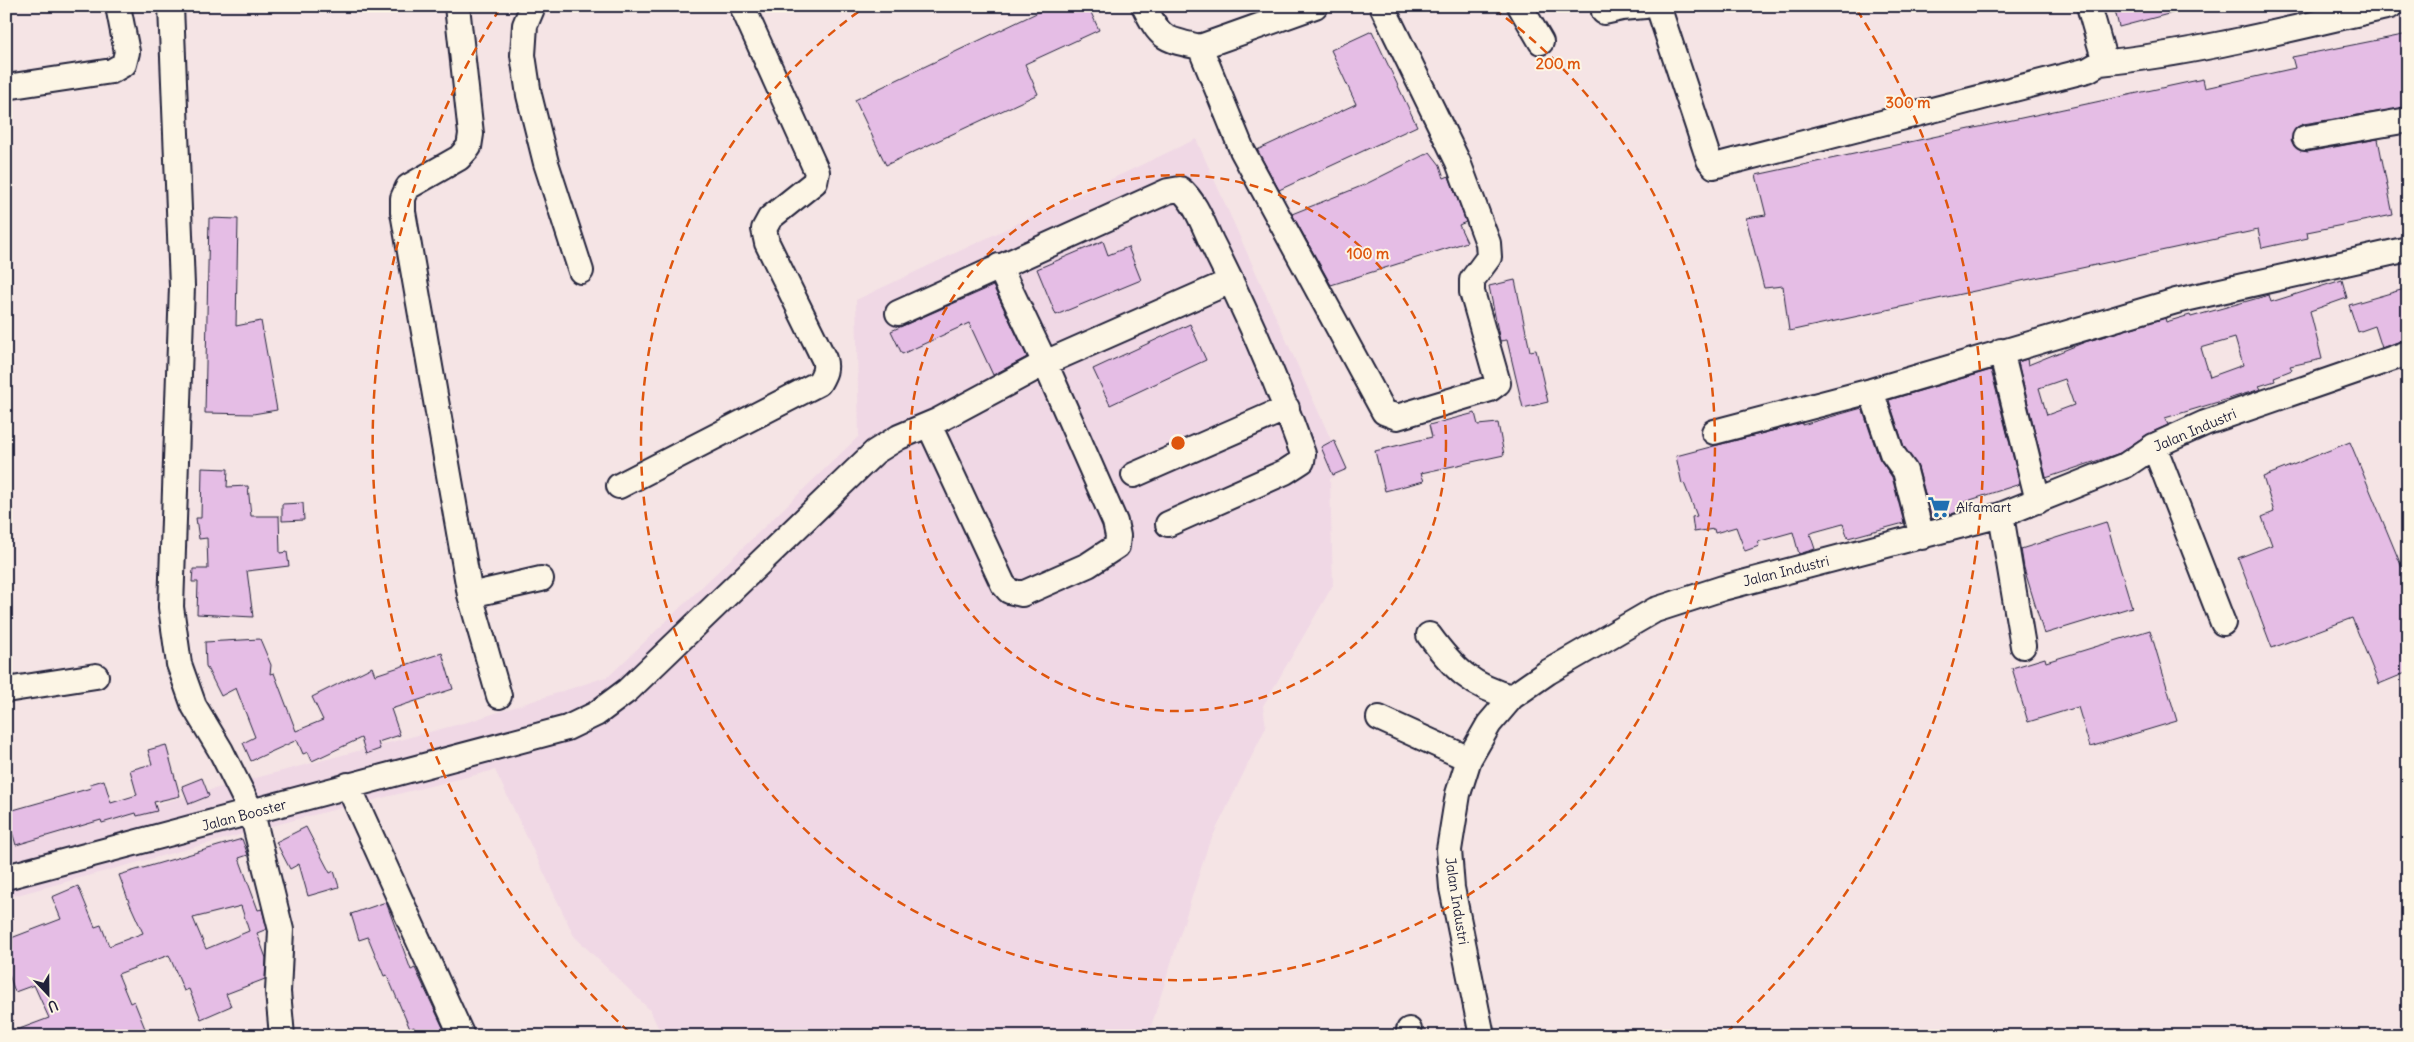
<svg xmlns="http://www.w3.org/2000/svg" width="2414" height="1042" font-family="Delius,sans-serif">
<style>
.built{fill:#f0d8e5}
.building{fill:#e5bde5;stroke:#22223b;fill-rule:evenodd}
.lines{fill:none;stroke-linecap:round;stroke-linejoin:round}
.minor-casing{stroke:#22223b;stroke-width:28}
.minor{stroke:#fcf5e5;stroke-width:24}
.ring{fill:none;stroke:#de560e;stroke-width:2.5;stroke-dasharray:9 6}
.labels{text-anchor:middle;stroke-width:4;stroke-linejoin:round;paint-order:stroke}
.street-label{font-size:14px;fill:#22223b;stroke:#fcf5e5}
.poi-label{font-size:14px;fill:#22223b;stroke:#fcf5e5;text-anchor:start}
.centre{fill:#de560e;stroke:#fcf5e5;stroke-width:2.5}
.ring-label{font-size:15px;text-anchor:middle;font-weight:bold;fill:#de560e;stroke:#fcf5e5;stroke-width:4;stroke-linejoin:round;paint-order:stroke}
</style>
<rect width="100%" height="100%" fill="#f5e4e5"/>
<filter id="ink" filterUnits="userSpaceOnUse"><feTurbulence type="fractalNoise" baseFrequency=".02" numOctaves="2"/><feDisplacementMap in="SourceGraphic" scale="10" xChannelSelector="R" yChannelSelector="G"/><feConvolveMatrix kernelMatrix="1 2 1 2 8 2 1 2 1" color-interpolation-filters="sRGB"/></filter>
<g filter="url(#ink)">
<path class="built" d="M 1196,139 L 1345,471 L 1330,479 L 1333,585 L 1263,706 L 1266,727 L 1208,846 L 1148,1036 L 662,1036 L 650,1010 L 574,936 L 495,770 L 305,817 L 6,898 L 6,844 L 471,721 L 609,676 L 859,436 L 856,300 Z"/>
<path class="building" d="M 1051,6 L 1088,6 L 1099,30 L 1025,64 L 1038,94 L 886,165 L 855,100 Z
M 2114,6 L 2179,6 L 2180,11 L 2119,27 Z
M 1372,31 L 1417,126 L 1279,190 L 1257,150 L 1356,104 L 1331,50 Z
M 2408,34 L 2408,107 L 2303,124 L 2296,128 L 2291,140 L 2295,147 L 2307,152 L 2378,139 L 2393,215 L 2307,232 L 2308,238 L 2262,248 L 2258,230 L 1789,331 L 1783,286 L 1764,288 L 1746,218 L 1766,215 L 1756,175 L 2203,79 L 2205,88 L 2295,68 L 2292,57 Z
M 1430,152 L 1440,165 L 1444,178 L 1449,176 L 1466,222 L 1459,225 L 1467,242 L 1331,285 L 1292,214 L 1364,185 Z
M 209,218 L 238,219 L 236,326 L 261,321 L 277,410 L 253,414 L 205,413 Z
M 1103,241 L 1108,255 L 1128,247 L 1141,280 L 1056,315 L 1037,269 Z
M 1515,280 L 1530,351 L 1536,350 L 1548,402 L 1523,408 L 1507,340 L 1500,341 L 1489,286 Z
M 2342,280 L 2347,298 L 2310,311 L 2322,359 L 2290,366 L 2292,370 L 2274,377 L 2275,381 L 2259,386 L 2261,389 L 2165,418 L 2168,425 L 2146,435 L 2120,453 L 2046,478 L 2018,362 L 2027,359 L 2028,365 L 2085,342 L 2165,318 L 2166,322 L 2190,315 L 2191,317 L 2269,295 L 2271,302 ZM 2235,338 L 2243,365 L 2210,377 L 2201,348 ZM 2065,379 L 2074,405 L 2047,415 L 2039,388 Z
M 993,286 L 1027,357 L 993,375 L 969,323 L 902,354 L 891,331 Z
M 2408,288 L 2408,338 L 2382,348 L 2375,326 L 2358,332 L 2349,305 Z
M 1190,324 L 1206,360 L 1110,405 L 1093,369 Z
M 1991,370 L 2020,484 L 1961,503 L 1962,511 L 1932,519 L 1918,467 L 1904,447 L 1889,400 Z
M 1862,408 L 1879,458 L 1892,477 L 1904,523 L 1848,538 L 1843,524 L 1814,532 L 1810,534 L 1815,549 L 1799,554 L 1793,532 L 1757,542 L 1759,546 L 1745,551 L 1736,527 L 1715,533 L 1714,529 L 1694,532 L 1692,517 L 1697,516 L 1684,483 L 1682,484 L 1676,456 L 1802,423 L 1802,425 Z
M 1475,413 L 1478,425 L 1498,423 L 1504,455 L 1421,473 L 1424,481 L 1385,491 L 1375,451 L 1432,437 L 1429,425 Z
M 1334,440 L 1347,469 L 1333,475 L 1321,447 Z
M 2350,442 L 2408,582 L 2408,672 L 2379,684 L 2352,618 L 2272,648 L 2238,558 L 2272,545 L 2262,517 L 2274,512 L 2263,477 Z
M 202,468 L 228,469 L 227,487 L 248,486 L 251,516 L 279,516 L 280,553 L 287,552 L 289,566 L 247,571 L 253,617 L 197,614 L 198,582 L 192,582 L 193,569 L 208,569 L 207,538 L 199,539 L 196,518 L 201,518 Z
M 303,503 L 304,520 L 282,521 L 282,504 Z
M 2106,522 L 2132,607 L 2044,634 L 2024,568 L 2021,549 Z
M 2150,630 L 2177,721 L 2090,747 L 2078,707 L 2028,722 L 2012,668 L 2045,658 L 2046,662 Z
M 260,639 L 271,665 L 270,674 L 274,673 L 296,731 L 323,720 L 312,697 L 372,667 L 375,675 L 442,653 L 453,689 L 391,709 L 400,735 L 378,742 L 380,749 L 366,754 L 361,738 L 312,761 L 308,752 L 303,754 L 297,740 L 251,761 L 243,743 L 255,737 L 236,688 L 221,696 L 206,666 L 205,642 Z
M 166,745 L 180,796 L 154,802 L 157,811 L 137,816 L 136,813 L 102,823 L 101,820 L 16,845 L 6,812 L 91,788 L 90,784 L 104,780 L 111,803 L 137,795 L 130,770 L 152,764 L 148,750 Z
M 202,778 L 209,796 L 189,804 L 182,786 Z
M 306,827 L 330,873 L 334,871 L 339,887 L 308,896 L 299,864 L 290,869 L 276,842 Z
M 242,839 L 248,855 L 239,858 L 258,910 L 262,909 L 267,929 L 257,933 L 266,958 L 265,979 L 226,994 L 231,1006 L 201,1019 L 189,989 L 184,991 L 169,955 L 118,974 L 130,1003 L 134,1001 L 148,1036 L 6,1036 L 6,1034 L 49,1018 L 34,985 L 15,992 L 6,966 L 6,940 L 61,919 L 52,897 L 78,886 L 95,927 L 101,925 L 109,946 L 143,933 L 129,902 L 119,875 ZM 241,906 L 249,931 L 206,949 L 193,918 Z
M 386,902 L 411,970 L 415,968 L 447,1036 L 418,1036 L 414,1027 L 410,1029 L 387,975 L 384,976 L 368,937 L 359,940 L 351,914 Z"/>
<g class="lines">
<defs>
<path id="minor" d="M 171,6 L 182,286 L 171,607 L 179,664 L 194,706 L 221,751 L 252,813 L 281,930 L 278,992 L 282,1036
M 457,6 L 471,134 L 469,147 L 459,158 L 408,187 L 403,198 L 403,212 L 470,595 L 499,696
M 533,6 L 525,25 L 523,55 L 529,95 L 546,163 L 581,271
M 1144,6 C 1161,40 1164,39 1200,47 L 1242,150 L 1384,412 L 1397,417 L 1490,389 L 1498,383 L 1472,292 L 1472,280 L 1489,257 L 1488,243 L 1458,162 L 1382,6
M 1520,6 L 1541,42
M 1658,6 L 1709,160 L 1714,166 L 2088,70 L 2100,63 L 2103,55 L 2089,6
M 1604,12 L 1622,8 L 1645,6
M 1200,47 L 1315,6
M 2100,63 C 2198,53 2294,28 2390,6
M 6,87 L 112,71 L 124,64 L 127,52 L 118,6
M 2305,138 L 2408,120
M 898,313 L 1168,191 L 1180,189 C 1195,201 1203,224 1211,241 C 1246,310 1277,381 1303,454 L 1302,461 L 1285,472 L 1168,524
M 2001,351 L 2038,501
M 1871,391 L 1892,453 L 1905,471 L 1922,537
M 929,425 L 1003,584 L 1009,591 L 1022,594 L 1088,565 L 1117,546 L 1118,536 L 1115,522 L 1045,363 L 999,266
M 1714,432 L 1871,391 L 2176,301 L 2408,249
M 2154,446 L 2223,623
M 1134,475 L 1287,408
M 619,486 L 819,383 C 824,374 827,369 824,359 L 767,243 L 764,229 L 770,218 L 815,182 L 817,172 L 742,6
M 2001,515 L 2023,646
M 470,595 L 541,579
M 1429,635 C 1453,668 1472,687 1512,697
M 6,690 L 96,676
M 1379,718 L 1469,759
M 348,785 L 462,1036
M 6,877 L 567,728 L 596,714 L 628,690 L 875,452 L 899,437 L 937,421 L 1045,363 L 1231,281
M 1409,1030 L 1410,1036
M 1482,1036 L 1452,888 L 1449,850 L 1458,794 L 1469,759 L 1489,724 L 1512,697 L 1548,672 L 1655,610 L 1723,588 L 2001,515 L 2126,465 L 2154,446 L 2205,423 L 2408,353"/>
</defs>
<use href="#minor" class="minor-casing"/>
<use href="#minor" class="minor"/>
</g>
</g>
<g class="ring">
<circle cx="1178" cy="443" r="268"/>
<path d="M1494 9A537 537 0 1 1 862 9"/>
<path d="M629 1032A805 805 0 0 1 499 10M1857 10A805 805 0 0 1 1727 1032"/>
</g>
<defs>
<symbol id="supermarket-bare" viewBox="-9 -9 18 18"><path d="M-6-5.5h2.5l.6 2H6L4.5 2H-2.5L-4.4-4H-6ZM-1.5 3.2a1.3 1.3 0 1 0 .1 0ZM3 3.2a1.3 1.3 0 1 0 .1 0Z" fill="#1f6fb2" stroke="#fcf5e5" stroke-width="2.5" paint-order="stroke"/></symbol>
</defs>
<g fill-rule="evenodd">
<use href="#supermarket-bare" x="1923" y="491" width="32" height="32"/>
</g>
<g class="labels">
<g class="street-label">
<text transform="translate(2195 430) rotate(-23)" y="5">Jalan Industri</text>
<text transform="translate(1786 571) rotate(-14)" y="5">Jalan Industri</text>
<text transform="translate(244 815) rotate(-15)" y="5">Jalan Booster</text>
<text transform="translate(1457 901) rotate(81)" y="5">Jalan Industri</text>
</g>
<g class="poi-label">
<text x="1956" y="512">Alfamart</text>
</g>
</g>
<circle cx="1178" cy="443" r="8" class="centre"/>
<g class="ring-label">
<text x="1558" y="69">200 m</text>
<text x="1908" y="108">300 m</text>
<text x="1368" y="259">100 m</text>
</g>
<rect width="2414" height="1042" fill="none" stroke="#fcf5e5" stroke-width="25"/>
<rect x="12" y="12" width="2389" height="1017" fill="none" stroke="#22223b" stroke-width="2" filter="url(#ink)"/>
<g transform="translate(48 994) rotate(158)" stroke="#fcf5e5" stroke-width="4" paint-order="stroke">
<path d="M0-4L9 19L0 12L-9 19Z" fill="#22223b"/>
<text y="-8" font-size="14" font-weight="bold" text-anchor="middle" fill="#22223b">U</text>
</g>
</svg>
